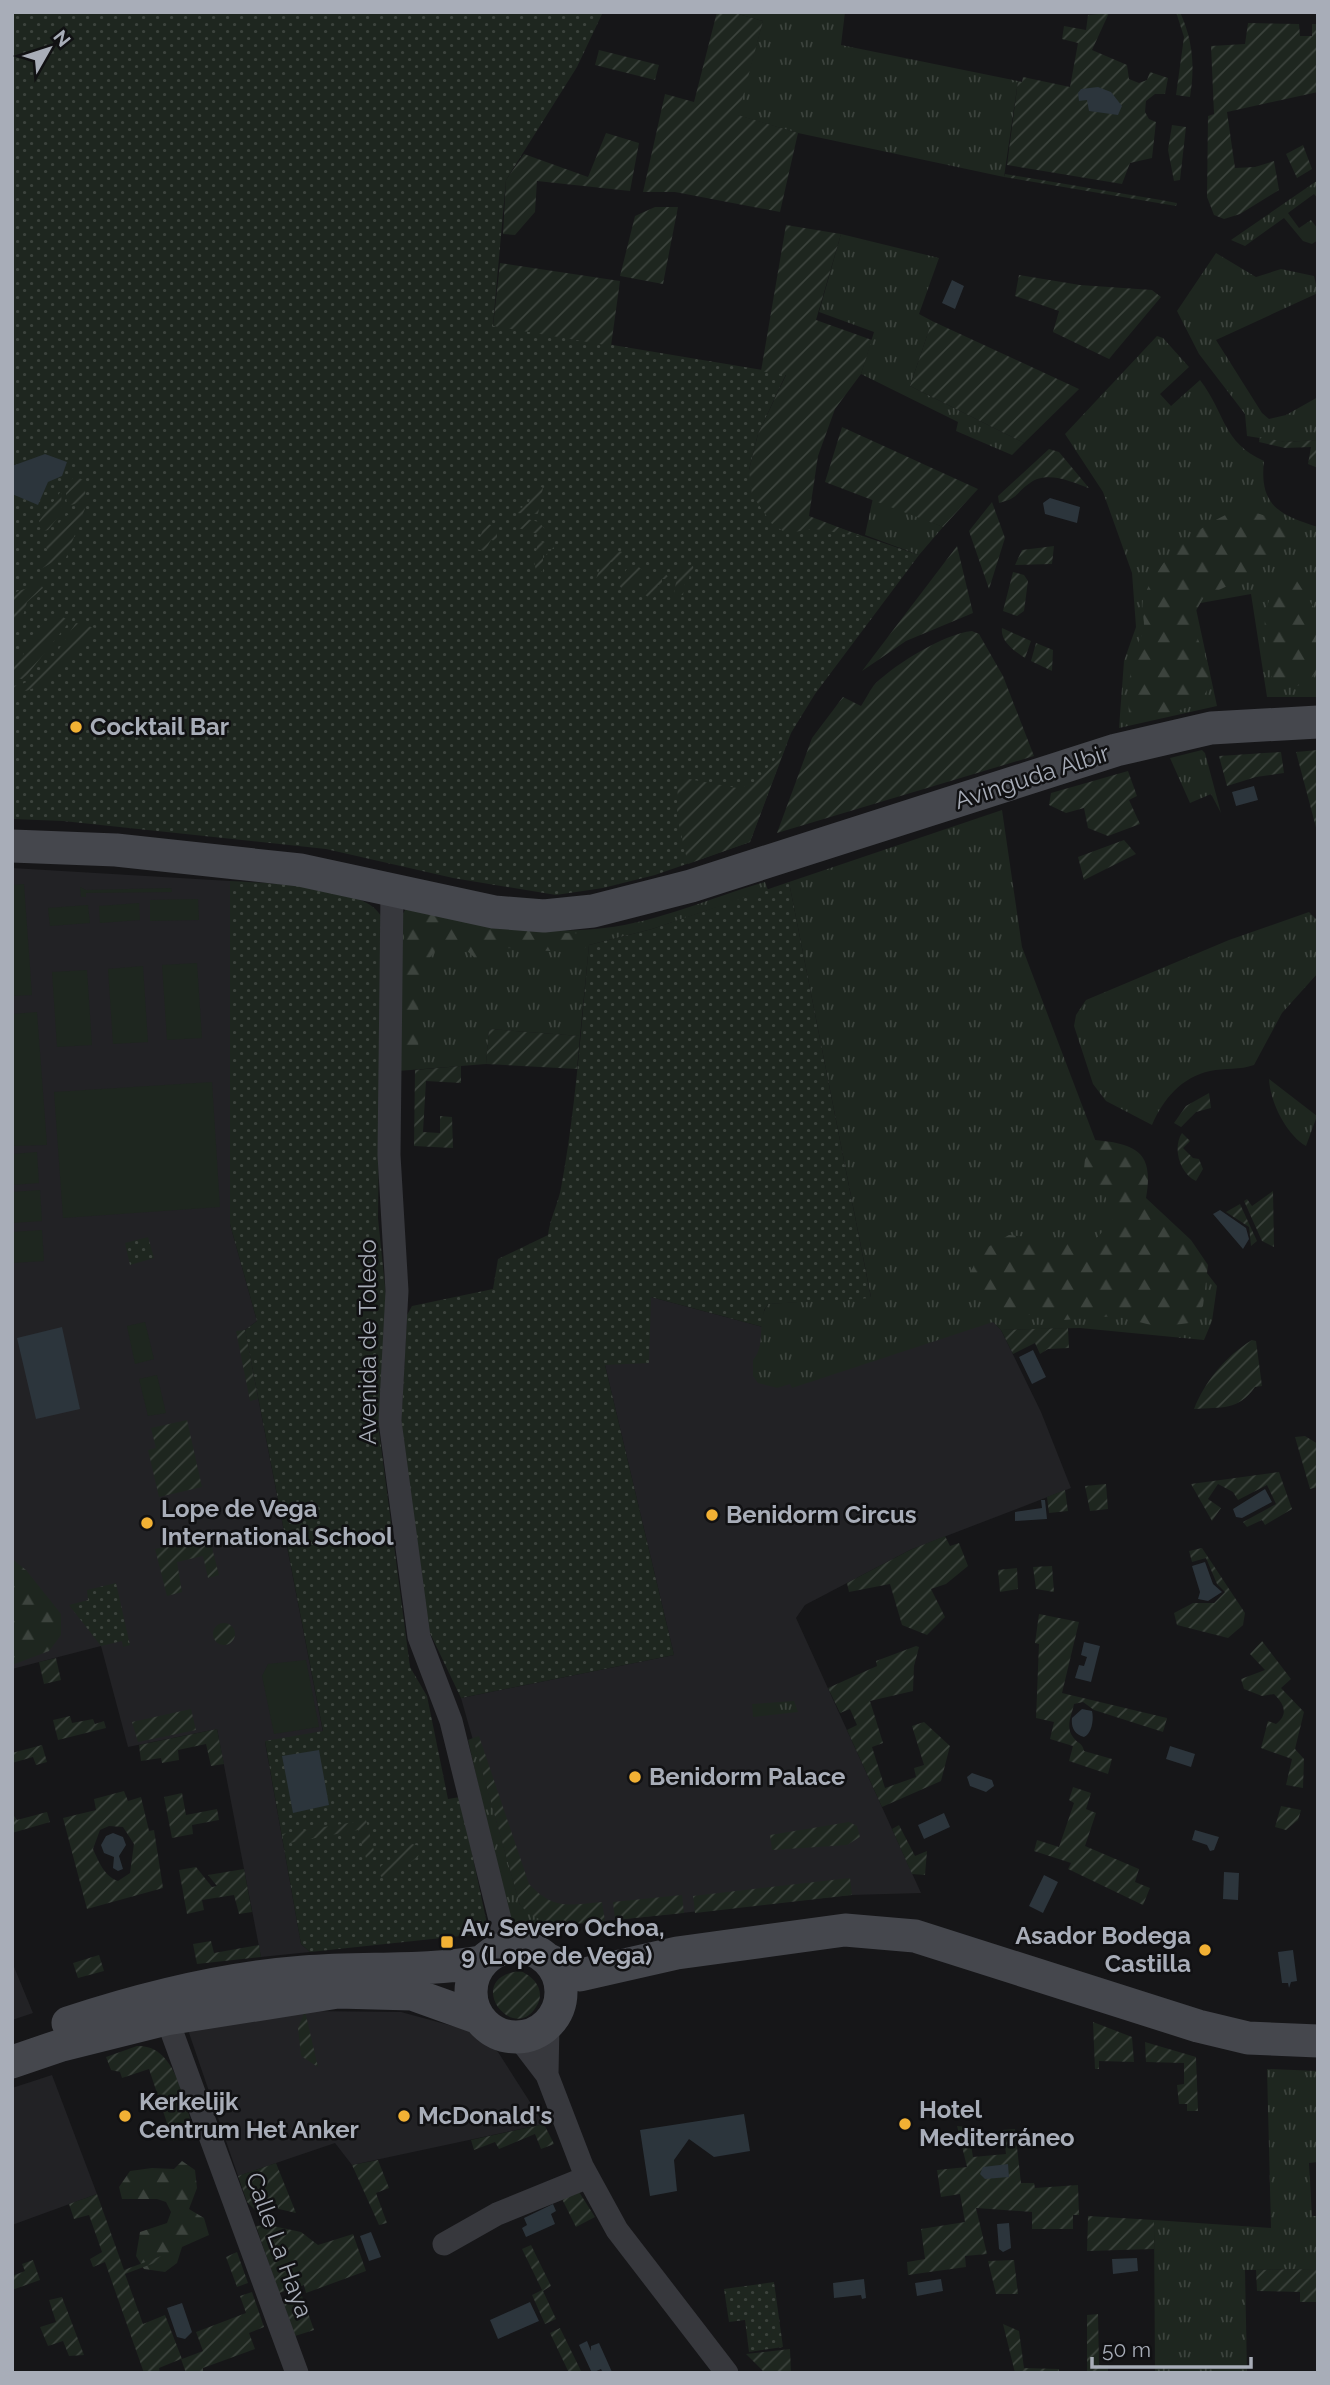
<svg xmlns="http://www.w3.org/2000/svg" width="1330" height="2385" font-family="Raleway,sans-serif">
<style>
.built{fill:#222225}
.grass{fill:url(#grass-tufts)}
.forest{fill:url(#forest-firs)}
.park{fill:url(#park-dots)}
.garden{fill:url(#garden-furrows);fill-rule:evenodd}
.pitch{fill:#1e261f}
.water{fill:#2c353c}
.lines{fill:none;stroke-linecap:round;stroke-linejoin:round}
.street{stroke:#37383d;stroke-width:23}
.secondary{stroke:#45474d;stroke-width:33}
.poi-dot{fill:#f2b134;stroke:#111113;stroke-width:2.5}
.labels{text-anchor:middle;stroke-width:5;stroke-linejoin:round;paint-order:stroke}
.poi-label{font-size:24px;font-weight:bold;fill:#a8adb8;stroke:#111113;text-anchor:start}
.street-label{font-size:24px;fill:#a8adb8;stroke:#111113}
</style>
<defs>
<pattern id="grass-tufts" width="24" height="20" patternUnits="userSpaceOnUse" patternTransform="scale(1.75)"><rect width="24" height="20" fill="#1e261f"/><path d="M3 7l-1-3M5 7V3M7 7l1-3M15 17l-1-3M17 17v-4M19 17l1-3" fill="none" stroke="#3c433d"/></pattern>
<pattern id="forest-firs" width="22" height="20" patternUnits="userSpaceOnUse" patternTransform="scale(1.75)"><rect width="22" height="20" fill="#1e261f"/><path d="M5 1l3.5 6h-7zM16 11l3.5 6h-7z" fill="#3c433d"/></pattern>
<pattern id="park-dots" width="8" height="8" patternUnits="userSpaceOnUse" patternTransform="scale(1.75)"><rect width="8" height="8" fill="#1e261f"/><path d="M2 2h.1M6 6h.1" fill="none" stroke="#3c433d" stroke-width="1.8" stroke-linecap="round"/></pattern>
<pattern id="garden-furrows" width="10" height="10" patternUnits="userSpaceOnUse" patternTransform="scale(1.75)"><rect width="10" height="10" fill="#1e261f"/><path d="M-1 1l2-2M0 10L10 0M9 11l2-2" fill="none" stroke="#3c433d"/></pattern>
</defs>
<rect width="100%" height="100%" fill="#161618"/>
<path class="built" d="M 12,868 L 230,881 L 230,1224 L 257,1321 L 245,1330 L 323,1732 L 265,1742 L 301,1944 L 310,1952 L 261,1957 L 217,1729 L 128,1747 L 101,1646 L 12,1669 Z
M 651,1297 L 763,1327 L 760,1352 L 969,1298 L 1001,1330 L 1041,1412 L 1071,1488 L 910,1550 L 805,1605 L 796,1618 L 921,1893 L 852,1895 L 569,1925 L 520,1905 L 461,1698 L 674,1655 L 605,1365 L 611,1363 Z
M 12,1962 L 33,2013 L 12,2020 Z
M 305,2011 L 401,2012 L 471,2031 L 498,2052 L 544,2124 L 352,2165 L 335,2143 L 238,2176 L 188,2030 Z
M 52,2075 L 97,2194 L 12,2225 L 12,2088 Z"/>
<path class="grass" d="M 731,12 L 845,12 L 841,45 L 1018,81 L 1004,177 L 798,133 L 737,115 L 763,21 Z
M 1318,180 L 1318,199 L 1314,194 L 1288,213 L 1299,228 L 1311,220 L 1318,229 L 1318,240 L 1312,244 L 1303,241 L 1284,218 L 1245,246 L 1231,240 Z
M 841,234 L 939,258 L 919,314 L 932,321 L 910,386 L 1024,443 L 1012,455 L 956,431 L 958,422 L 861,374 L 874,332 L 819,312 Z
M 1216,253 L 1256,277 L 1281,269 L 1314,276 L 1318,293 L 1216,340 L 1262,413 L 1269,419 L 1286,415 L 1318,397 L 1318,440 L 1285,442 L 1247,436 L 1245,414 L 1199,354 L 1177,311 Z
M 1157,336 L 1163,338 L 1189,367 L 1160,394 L 1171,406 L 1200,380 C 1226,414 1222,442 1264,461 C 1259,505 1279,515 1318,527 L 1318,697 L 1267,697 L 1251,594 L 1195,604 L 1217,706 L 1119,728 L 1124,661 L 1136,627 L 1132,573 L 1103,492 L 1065,434 Z
M 873,498 L 943,527 L 919,555 L 865,535 Z
M 1202,750 L 1205,753 L 1221,813 L 1211,794 L 1190,803 L 1170,758 Z
M 1002,810 L 1022,947 L 1104,1163 L 1189,1250 L 1217,1286 L 1212,1321 L 1204,1340 L 1080,1328 L 1001,1330 L 993,1322 L 792,1388 L 790,1384 L 777,1388 L 758,1383 L 753,1376 L 753,1360 C 767,1344 756,1320 768,1304 L 871,1297 L 789,882 Z
M 765,882 L 768,890 L 652,929 L 589,945 L 580,1036 L 489,1029 L 486,1064 L 398,1071 L 402,915 L 407,907 C 471,919 538,937 604,928 C 659,922 712,897 765,882 Z
M 1309,912 L 1318,921 L 1318,973 L 1282,1013 L 1254,1065 C 1240,1070 1225,1068 1210,1071 C 1182,1077 1163,1099 1152,1125 L 1106,1101 L 1093,1084 L 1074,1026 L 1076,1015 L 1086,1000 L 1229,940 Z
M 1269,1079 L 1317,1116 L 1306,1146 C 1286,1134 1270,1102 1269,1079 Z
M 794,1701 L 798,1712 L 753,1717 L 752,1704 Z
M 473,1738 L 520,1905 L 549,1924 L 569,1925 L 522,1931 L 508,1914 L 468,1740 Z
M 1267,2069 L 1318,2071 L 1318,2162 L 1309,2163 L 1312,2216 L 1318,2216 L 1318,2269 L 1245,2270 L 1247,2373 L 1155,2373 L 1154,2220 L 1271,2228 Z"/>
<path class="forest" d="M 1237,510 C 1259,512 1275,517 1291,533 L 1282,552 L 1240,580 L 1204,597 L 1191,619 C 1195,638 1209,657 1210,676 C 1211,713 1155,717 1129,714 C 1127,692 1130,666 1137,645 C 1139,640 1143,635 1144,630 C 1145,619 1140,608 1144,597 C 1159,557 1198,525 1237,510 Z
M 1293,575 L 1318,614 L 1318,671 L 1305,684 L 1286,688 L 1272,678 C 1266,650 1259,620 1272,593 C 1276,586 1287,580 1293,575 Z
M 422,910 C 477,923 529,935 585,933 L 589,939 L 586,947 L 578,953 L 494,947 L 486,960 L 475,958 L 458,943 L 437,949 L 423,966 L 414,989 L 419,1011 L 418,1059 L 410,1068 L 402,1068 C 401,1020 391,956 413,913 Z
M 1095,1140 C 1138,1144 1154,1153 1146,1198 L 1191,1240 L 1208,1265 L 1203,1306 L 1189,1323 L 1159,1327 L 1115,1316 L 1064,1320 L 1010,1312 L 972,1289 L 971,1271 L 981,1251 L 1009,1235 L 1057,1240 L 1097,1238 L 1114,1218 L 1102,1188 L 1084,1169 L 1086,1149 Z
M 12,1559 L 26,1570 L 61,1614 L 61,1635 L 49,1651 L 12,1665 Z
M 182,2161 L 195,2170 L 197,2188 L 189,2209 L 204,2218 L 209,2235 L 182,2247 L 177,2263 L 165,2272 L 144,2269 L 136,2256 L 140,2232 L 167,2223 L 171,2212 L 166,2202 L 157,2199 L 122,2199 L 119,2187 L 130,2171 L 152,2168 L 174,2169 Z"/>
<path class="park" d="M 12,12 L 603,12 L 577,67 L 506,180 L 493,325 L 786,374 L 758,434 L 749,470 L 772,505 L 919,555 L 815,694 L 791,733 L 750,842 L 655,875 L 603,888 L 556,895 L 453,878 L 326,849 L 63,821 L 12,819 Z
M 230,881 C 262,883 369,885 382,918 L 378,1218 L 386,1296 L 379,1431 L 410,1667 L 427,1696 L 448,1799 L 460,1797 L 489,1933 L 310,1952 L 301,1944 L 265,1741 L 323,1731 L 245,1330 L 257,1321 L 230,1224 Z
M 789,882 L 871,1298 L 768,1304 L 764,1310 L 763,1327 L 651,1297 L 649,1363 L 605,1365 L 674,1655 L 461,1698 L 429,1631 L 400,1445 L 407,1315 L 412,1306 L 493,1289 L 498,1259 L 548,1235 C 550,1218 558,1204 561,1188 C 576,1108 581,1026 589,945 L 652,929 Z
M 148,1237 L 154,1258 L 130,1265 L 125,1243 Z
M 116,1583 L 130,1645 L 123,1647 L 122,1641 L 101,1646 L 69,1605 L 88,1600 L 87,1590 Z
M 774,2282 L 783,2347 L 749,2352 L 745,2320 L 729,2322 L 724,2289 Z"/>
<path class="garden" d="M 717,12 L 731,12 L 763,21 L 738,115 L 798,133 L 780,212 L 675,192 L 643,192 L 665,94 L 694,102 Z
M 1176,12 L 1180,12 C 1193,41 1195,66 1190,97 L 1176,95 L 1184,37 Z
M 1109,13 L 1092,50 L 1127,65 L 1129,79 L 1139,83 L 1147,80 L 1150,72 L 1168,78 L 1165,94 L 1155,94 L 1146,101 L 1145,112 L 1149,119 L 1156,122 L 1152,158 L 1130,163 L 1122,184 L 1007,165 L 1018,81 L 1022,82 L 1023,77 L 1070,87 L 1078,43 L 1062,39 L 1064,26 L 1086,30 L 1088,15 Z
M 1248,23 L 1299,24 L 1300,36 L 1312,36 L 1312,24 L 1318,24 L 1318,92 L 1227,112 L 1235,168 L 1255,167 L 1274,161 L 1279,190 L 1240,214 L 1224,219 L 1214,215 L 1207,197 L 1208,116 L 1214,114 L 1211,46 L 1245,44 Z
M 599,50 L 659,65 L 655,80 L 595,65 Z
M 1172,125 L 1186,127 L 1180,180 L 1174,181 L 1168,150 Z
M 606,133 L 639,143 L 630,191 L 537,181 L 535,212 L 515,235 L 503,234 L 506,180 L 524,154 L 588,177 Z
M 1303,145 L 1312,169 L 1297,178 L 1286,154 Z
M 1005,174 L 1161,200 L 1177,203 L 1176,206 L 1004,177 Z
M 655,207 L 678,207 L 663,284 L 620,276 L 635,216 Z
M 786,225 L 841,234 L 816,320 L 872,340 L 861,374 L 835,409 L 818,456 L 809,516 L 864,537 L 815,529 L 786,533 L 772,524 L 752,495 L 749,470 L 758,434 L 786,375 L 761,371 Z
M 500,263 L 620,281 L 611,346 L 493,326 Z
M 1019,275 L 1080,285 L 1152,290 L 1161,297 L 1109,359 L 1053,332 L 1059,311 L 1015,296 Z
M 932,321 L 1079,389 L 1024,443 L 910,386 Z
M 842,427 L 978,489 L 943,527 L 825,482 Z
M 1260,437 L 1285,442 L 1318,440 L 1318,468 L 1308,464 L 1311,447 L 1285,448 L 1259,442 Z
M 1049,449 L 1059,452 L 1089,488 C 1072,482 1047,470 1030,483 C 1015,493 1020,498 999,503 L 998,496 Z
M 73,476 L 84,480 L 86,501 L 67,506 L 66,493 L 69,490 Z
M 536,484 L 543,488 L 538,514 L 515,513 L 517,506 L 522,508 L 524,503 L 528,504 Z
M 61,491 L 62,512 L 48,530 L 43,531 L 39,521 Z
M 992,502 L 1005,538 L 989,589 L 969,531 Z
M 86,506 L 64,563 L 53,562 L 41,569 L 43,555 L 48,550 L 43,543 L 64,517 Z
M 523,518 L 539,522 L 548,533 L 541,535 L 515,527 L 514,522 Z
M 485,523 L 497,527 L 497,541 L 491,540 L 485,551 L 476,549 Z
M 538,541 L 554,543 L 554,549 L 548,549 L 547,555 L 543,555 L 543,572 L 536,570 L 534,562 Z
M 957,546 L 973,613 L 906,641 L 862,671 Z
M 1054,546 L 1052,564 L 1015,565 L 1022,550 Z
M 614,550 L 622,552 L 625,558 L 623,562 L 619,559 L 615,564 L 611,562 L 598,581 L 596,579 L 605,554 Z
M 684,564 L 693,566 L 694,573 L 690,572 L 689,579 L 685,579 L 683,595 L 674,593 L 679,566 Z
M 636,565 L 644,571 L 645,577 L 639,575 L 637,580 L 633,580 L 630,590 L 623,590 L 617,583 L 629,566 Z
M 663,571 L 670,579 L 662,579 L 662,585 L 658,585 L 656,596 L 651,599 L 645,595 L 650,578 Z
M 1013,572 L 1024,575 L 1028,581 L 1024,611 L 1017,616 L 1003,611 Z
M 38,579 L 43,588 L 27,602 L 21,623 L 12,622 L 12,593 L 28,588 Z
M 55,613 L 70,621 L 27,675 L 22,679 L 12,678 L 12,655 L 23,655 L 33,634 Z
M 76,623 L 99,629 C 86,646 38,698 16,691 L 12,686 C 42,685 61,644 76,623 Z
M 1002,628 L 1031,641 L 1025,658 C 1014,651 1000,641 1002,628 Z
M 972,631 L 979,634 L 1003,676 L 1034,756 L 777,833 L 812,738 L 843,697 L 861,706 C 866,699 870,689 876,683 C 897,663 944,634 972,631 Z
M 1036,643 L 1053,650 L 1052,671 L 1031,661 Z
M 785,748 L 750,842 L 688,864 L 677,816 L 678,777 L 737,788 L 753,784 Z
M 1318,750 L 1318,835 L 1296,752 Z
M 1281,752 L 1284,773 L 1256,777 L 1227,786 L 1219,756 Z
M 1128,771 L 1137,796 L 1129,800 L 1140,824 L 1108,836 L 1088,828 L 1084,808 L 1066,813 L 1049,805 L 1051,793 Z
M 1124,840 L 1136,854 L 1084,880 L 1078,857 Z
M 489,1029 L 580,1036 L 577,1069 L 486,1064 Z
M 461,1066 L 461,1083 L 426,1081 L 423,1132 L 440,1133 L 440,1116 L 452,1117 L 453,1148 L 414,1146 L 415,1070 Z
M 1209,1093 L 1211,1108 L 1196,1112 L 1181,1127 L 1174,1123 L 1186,1106 Z
M 1182,1133 L 1190,1141 L 1183,1148 L 1193,1158 L 1199,1159 L 1203,1169 L 1196,1181 C 1180,1174 1172,1148 1182,1133 Z
M 1273,1191 L 1274,1247 L 1262,1241 L 1244,1201 L 1247,1199 L 1252,1206 Z
M 1240,1204 L 1257,1241 L 1251,1246 L 1249,1227 L 1226,1212 Z
M 1068,1328 L 1069,1348 L 1048,1349 L 1040,1354 L 1035,1343 L 1013,1354 L 1001,1330 Z
M 245,1330 L 258,1399 L 250,1401 L 236,1331 Z
M 1252,1340 L 1256,1341 L 1262,1386 L 1255,1387 C 1238,1411 1222,1407 1194,1409 C 1205,1381 1226,1356 1252,1340 Z
M 187,1420 L 202,1487 L 159,1497 L 148,1450 L 156,1448 L 151,1428 Z
M 1305,1436 L 1318,1444 L 1318,1487 L 1310,1489 L 1295,1437 Z
M 1279,1472 L 1292,1509 L 1265,1525 L 1262,1520 L 1247,1527 L 1243,1522 L 1276,1504 L 1267,1485 L 1238,1500 L 1233,1492 L 1218,1484 L 1208,1499 L 1221,1508 L 1212,1521 L 1191,1484 Z
M 1106,1484 L 1108,1509 L 1090,1511 L 1085,1486 Z
M 1065,1490 L 1068,1511 L 1049,1513 L 1047,1497 Z
M 209,1536 L 219,1575 L 208,1578 L 203,1556 L 177,1562 L 182,1592 L 167,1596 L 155,1549 Z
M 945,1536 L 950,1546 L 959,1543 L 968,1566 L 946,1584 L 931,1589 L 945,1617 L 927,1635 L 902,1625 L 890,1584 L 849,1592 L 847,1583 L 910,1550 Z
M 1202,1548 L 1245,1613 L 1243,1625 L 1228,1638 L 1177,1625 L 1174,1613 L 1193,1603 L 1214,1603 L 1225,1592 L 1217,1584 L 1206,1558 L 1192,1562 L 1189,1551 Z
M 1052,1566 L 1054,1592 L 1036,1589 L 1033,1567 Z
M 1017,1568 L 1018,1589 L 1000,1592 L 998,1570 Z
M 1039,1614 L 1079,1622 L 1062,1693 L 1167,1718 L 1163,1732 L 1094,1710 L 1083,1702 L 1074,1704 C 1072,1715 1065,1727 1073,1737 C 1078,1744 1082,1742 1084,1751 L 1112,1759 L 1108,1774 L 1069,1761 L 1073,1746 L 1050,1739 L 1054,1722 L 1036,1718 L 1039,1644 L 1035,1643 Z
M213 1634a11 11 0 1 1 22 0a11 11 0 1 1-22 0Z
M 1262,1641 L 1291,1679 L 1281,1688 L 1304,1712 L 1295,1749 L 1304,1759 L 1303,1788 L 1286,1785 L 1292,1759 L 1261,1748 L 1268,1721 L 1276,1724 C 1289,1714 1284,1704 1274,1694 L 1262,1696 L 1244,1689 L 1241,1679 L 1265,1670 L 1250,1654 Z
M 916,1646 L 919,1647 L 914,1666 L 913,1691 L 870,1701 L 883,1743 L 872,1747 L 885,1788 L 916,1777 L 914,1768 L 924,1765 L 912,1726 L 924,1722 L 950,1746 L 941,1781 L 882,1807 L 847,1730 L 857,1725 L 850,1709 L 840,1713 L 828,1688 L 877,1666 L 876,1661 Z
M 56,1658 L 61,1680 L 44,1684 L 39,1662 Z
M 191,1709 L 196,1730 L 138,1742 L 132,1722 Z
M 70,1716 L 72,1723 L 93,1719 L 95,1724 L 104,1721 L 106,1728 L 58,1740 L 53,1720 Z
M 217,1729 L 224,1764 L 211,1766 L 206,1744 L 178,1750 L 179,1760 L 162,1763 L 161,1758 L 141,1761 L 139,1745 Z
M 479,1736 L 529,1884 C 554,1910 567,1905 602,1902 L 605,1921 C 572,1924 544,1931 520,1905 L 473,1738 Z
M 42,1745 L 47,1762 L 36,1765 L 33,1757 L 12,1763 L 12,1753 Z
M 1073,1787 L 1091,1793 L 1086,1809 L 1096,1813 L 1085,1846 L 1139,1869 L 1135,1882 L 1150,1888 L 1143,1905 L 1068,1869 L 1071,1863 L 1034,1851 L 1037,1840 L 1059,1847 L 1074,1803 L 1069,1800 Z
M 124,1791 L 128,1801 L 141,1797 L 149,1831 L 154,1830 L 163,1888 L 87,1909 L 63,1818 L 96,1810 L 94,1799 ZM 109,1826 L 123,1827 L 134,1844 L 130,1873 L 118,1881 C 104,1876 99,1862 93,1849 L 100,1830 Z
M 182,1793 L 186,1815 L 217,1809 L 219,1820 L 192,1825 L 193,1834 L 172,1838 L 164,1797 Z
M 1281,1806 L 1301,1810 L 1298,1820 L 1286,1830 L 1275,1827 Z
M 47,1812 L 50,1822 L 12,1833 L 12,1813 L 17,1820 Z
M 366,1820 L 374,1851 L 366,1858 L 358,1830 L 284,1844 L 282,1834 Z
M 849,1822 L 857,1826 L 860,1837 L 847,1845 L 772,1850 L 770,1835 Z
M 899,1825 L 915,1856 L 927,1851 L 925,1875 L 912,1874 L 892,1829 Z
M 412,1844 L 420,1846 L 418,1857 L 390,1877 L 382,1878 L 379,1873 L 381,1866 Z
M 196,1867 L 212,1887 L 217,1886 L 208,1875 L 244,1869 L 252,1912 L 239,1914 L 234,1895 L 202,1900 L 204,1910 L 187,1914 L 179,1870 Z
M 850,1878 L 852,1895 L 695,1913 L 693,1896 Z
M 682,1895 L 684,1913 L 615,1920 L 613,1902 Z
M 211,1941 L 214,1953 L 259,1945 L 261,1957 L 197,1964 L 193,1944 Z
M 99,1955 L 104,1971 L 78,1978 L 73,1963 Z
M 521,1971 C 537,1979 547,1993 534,2010 C 509,2042 463,1976 521,1971 Z
M 305,2011 L 318,2067 L 301,2056 L 298,2028 Z
M 1093,2022 L 1132,2037 L 1134,2062 L 1099,2061 L 1099,2069 L 1095,2069 Z
M 1145,2042 L 1196,2057 L 1198,2111 L 1187,2111 L 1187,2104 L 1179,2104 L 1177,2085 L 1184,2084 L 1184,2063 L 1146,2062 Z
M 137,2046 C 177,2044 184,2104 195,2133 L 173,2141 L 149,2069 L 122,2078 L 120,2072 L 111,2070 L 106,2057 Z
M 544,2124 L 554,2144 L 541,2149 L 535,2134 L 499,2149 L 495,2142 L 474,2150 L 471,2140 Z
M 957,2126 L 968,2127 L 973,2157 L 1006,2154 L 1003,2130 L 1015,2129 L 1021,2183 L 1034,2183 L 1035,2188 L 1078,2185 L 1079,2215 L 1073,2215 L 1073,2229 L 1032,2229 L 1032,2212 L 976,2208 L 987,2254 L 965,2256 L 966,2267 L 908,2275 L 907,2262 L 925,2259 L 921,2229 L 965,2222 L 960,2194 L 941,2197 L 937,2170 L 967,2167 Z
M 378,2160 L 389,2188 L 376,2193 L 387,2223 L 379,2225 L 352,2165 Z
M 276,2163 L 296,2213 L 279,2209 L 256,2211 L 247,2202 L 238,2176 Z
M 579,2192 L 595,2217 L 576,2227 L 559,2193 Z
M 97,2194 L 124,2270 L 172,2252 L 173,2256 L 125,2274 L 143,2324 L 165,2315 L 182,2359 L 203,2351 L 196,2332 L 246,2313 L 240,2296 L 252,2292 L 264,2327 L 249,2333 L 255,2349 L 203,2368 L 203,2373 L 186,2373 L 181,2359 L 159,2368 L 160,2373 L 144,2373 L 105,2262 L 93,2267 L 90,2259 L 102,2252 L 89,2215 L 74,2219 L 69,2204 Z
M 1088,2216 L 1154,2220 L 1154,2249 L 1087,2251 Z
M 268,2225 L 301,2232 L 318,2245 L 353,2234 L 366,2271 L 306,2293 L 304,2285 L 279,2293 L 256,2226 Z
M 531,2245 L 551,2286 L 543,2291 L 556,2319 L 545,2324 L 532,2295 L 542,2290 L 522,2249 Z
M 237,2252 L 248,2283 L 237,2287 L 226,2257 Z
M 33,2260 L 40,2280 L 12,2290 L 12,2276 L 25,2271 L 22,2264 Z
M 1014,2260 L 1018,2294 L 996,2294 L 988,2261 Z
M 1318,2269 L 1318,2302 L 1300,2302 L 1300,2292 L 1257,2291 L 1256,2270 Z
M 302,2296 L 314,2330 L 295,2336 L 283,2302 Z
M 62,2297 L 84,2355 L 69,2356 L 63,2341 L 48,2346 L 40,2327 L 56,2322 L 49,2300 Z
M 1098,2314 L 1099,2365 L 1108,2365 L 1108,2373 L 1087,2373 L 1087,2315 Z
M 1003,2324 L 1019,2331 L 1024,2368 L 1059,2369 L 1059,2373 L 1015,2373 Z
M 560,2328 L 582,2373 L 569,2373 L 550,2333 Z
M 790,2349 L 791,2373 L 765,2373 L 746,2354 Z"/>
<path class="pitch" d="M 24,884 L 32,995 L 12,996 L 12,885 Z
M 80,887 L 86,890 L 171,888 L 172,892 L 86,893 L 86,897 L 81,897 Z
M 198,899 L 199,920 L 150,921 L 150,900 Z
M 139,903 L 140,920 L 100,923 L 99,906 Z
M 88,905 L 90,923 L 50,926 L 48,908 Z
M 197,963 L 202,1038 L 167,1040 L 162,965 Z
M 143,966 L 148,1042 L 113,1044 L 108,969 Z
M 87,970 L 92,1045 L 57,1047 L 52,972 Z
M 37,1012 L 47,1145 L 12,1146 L 12,1014 Z
M 212,1082 L 220,1207 L 63,1218 L 54,1092 Z
M 37,1152 L 39,1183 L 12,1185 L 12,1154 Z
M 40,1190 L 42,1221 L 12,1223 L 12,1192 Z
M 42,1230 L 44,1261 L 12,1263 L 12,1232 Z
M 145,1322 L 154,1359 L 135,1364 L 127,1326 Z
M 157,1375 L 166,1413 L 148,1416 L 139,1379 Z
M 306,1660 L 319,1727 L 274,1734 L 262,1676 L 268,1664 Z"/>
<path class="water" d="M 1098,87 L 1111,92 L 1122,106 L 1118,115 L 1089,111 L 1087,100 L 1079,101 L 1078,93 L 1081,89 Z
M 952,280 L 964,286 L 955,309 L 942,303 Z
M 45,454 L 67,462 L 62,476 L 48,482 L 38,505 L 12,494 L 12,466 Z
M 1050,498 L 1080,507 L 1077,523 L 1045,514 L 1043,503 Z
M 1254,786 L 1258,800 L 1236,806 L 1232,792 Z
M 1220,1210 L 1246,1228 L 1249,1239 L 1243,1249 L 1213,1214 Z
M 62,1327 L 80,1409 L 36,1419 L 17,1338 Z
M 1033,1350 L 1046,1377 L 1032,1384 L 1019,1357 Z
M 1265,1489 L 1272,1502 L 1242,1518 L 1236,1517 L 1233,1509 Z
M 1041,1500 L 1045,1500 L 1047,1519 L 1015,1521 L 1015,1512 L 1042,1508 Z
M 1205,1562 L 1213,1584 L 1222,1592 L 1208,1601 L 1198,1599 L 1200,1592 L 1192,1566 Z
M 1084,1642 L 1100,1646 L 1091,1682 L 1075,1678 L 1079,1665 L 1084,1666 L 1087,1657 L 1081,1655 Z
M 1082,1709 L 1092,1711 C 1094,1719 1092,1734 1084,1737 C 1074,1734 1071,1727 1072,1718 Z
M 1170,1746 L 1195,1754 L 1191,1767 L 1166,1759 Z
M 319,1750 L 329,1805 L 293,1813 L 282,1756 Z
M 972,1773 L 992,1780 L 994,1786 L 986,1792 L 970,1786 L 967,1777 Z
M 944,1813 L 950,1827 L 924,1839 L 918,1825 Z
M 1195,1830 L 1219,1837 L 1214,1850 L 1210,1851 L 1207,1845 L 1192,1840 Z
M 113,1833 L 123,1837 L 126,1845 L 119,1856 L 123,1869 L 118,1871 L 113,1868 L 114,1857 L 104,1853 L 101,1845 L 106,1836 Z
M 1224,1872 L 1239,1873 L 1238,1900 L 1223,1899 Z
M 1044,1875 L 1058,1882 L 1043,1913 L 1029,1906 Z
M 1293,1950 L 1297,1981 L 1291,1982 L 1289,1988 L 1288,1983 L 1282,1983 L 1278,1952 Z
M 744,2114 L 750,2151 L 714,2157 L 689,2139 L 674,2160 L 677,2191 L 650,2196 L 640,2130 Z
M 1008,2164 L 1009,2177 L 985,2179 L 980,2174 L 983,2167 Z
M 553,2204 L 556,2211 L 551,2214 L 555,2224 L 526,2237 L 522,2228 L 527,2225 L 524,2218 Z
M 1009,2223 L 1011,2248 L 1003,2252 L 999,2249 L 997,2224 Z
M 371,2232 L 381,2257 L 369,2261 L 360,2236 Z
M 1137,2258 L 1138,2271 L 1113,2274 L 1112,2259 Z
M 864,2279 L 866,2298 L 862,2299 L 861,2295 L 834,2298 L 833,2283 Z
M 941,2279 L 943,2291 L 917,2296 L 915,2283 Z
M 530,2302 L 539,2321 L 498,2339 L 490,2320 Z
M 182,2303 L 192,2332 L 185,2339 L 177,2337 L 167,2308 Z
M 587,2341 L 591,2351 L 591,2346 L 599,2343 L 612,2372 L 603,2373 L 601,2369 L 592,2373 L 579,2345 Z"/>
<g class="lines">
<path class="street" d="M 392,890 L 389,1155 L 397,1291 L 390,1421 L 419,1637 L 451,1721 L 507,1948
M 163,2008 L 297,2373
M 518,2037 L 547,2075 L 582,2166 L 617,2230 L 727,2373
M 547,2075 L 548,2023
M 444,2244 L 497,2214 L 588,2177"/>
<path class="secondary" d="M 12,846 L 116,850 L 300,870 L 494,912 L 544,916 L 593,911 L 691,886 L 1116,750 L 1211,728 L 1318,722
M471 1992a45 45 0 1 1 90 0a45 45 0 1 1-90 0Z
M 547,1959 L 580,1975 L 677,1953 L 845,1930 L 915,1936 L 1198,2026 L 1248,2038 L 1318,2041
M 68,2023 C 144,1998 224,1978 304,1972 C 363,1967 423,1972 481,1962
M 12,2062 L 62,2045 L 166,2019 L 338,1992 L 412,1994 L 479,2018"/>
</g>
<g class="poi-dot">
<circle cx="76" cy="727" r="7"/>
<circle cx="712" cy="1515" r="7"/>
<circle cx="147" cy="1523" r="7"/>
<circle cx="635" cy="1777" r="7"/>
<rect x="440" y="1935" width="14" height="14" rx="3.5"/>
<circle cx="1205" cy="1950" r="7"/>
<circle cx="125" cy="2116" r="7"/>
<circle cx="404" cy="2116" r="7"/>
<circle cx="905" cy="2124" r="7"/>
</g>
<g class="labels">
<g class="poi-label">
<text x="90" y="735">Cocktail Bar</text>
<text x="161" y="1517">Lope de Vega<tspan x="161" dy="28">International School</tspan></text>
<text x="726" y="1523">Benidorm Circus</text>
<text x="649" y="1785">Benidorm Palace</text>
<text x="461" y="1936">Av. Severo Ochoa,<tspan x="461" dy="28">9 (Lope de Vega)</tspan></text>
<text x="1191" y="1944" text-anchor="end">Asador Bodega<tspan x="1191" dy="28">Castilla</tspan></text>
<text x="139" y="2110">Kerkelijk<tspan x="139" dy="28">Centrum Het Anker</tspan></text>
<text x="919" y="2118">Hotel<tspan x="919" dy="28">Mediterráneo</tspan></text>
<text x="418" y="2124">McDonald's</text>
</g>
<g class="street-label">
<text transform="translate(1032 777) rotate(-18)" y="8">Avinguda Albir</text>
<text transform="translate(368 1342) rotate(-90)" y="8">Avenida de Toledo</text>
<text transform="translate(279 2245) rotate(70)" y="8">Calle La Haya</text>
</g>
</g>
<rect width="1330" height="2385" fill="none" stroke="#a8adb8" stroke-width="28"/>
<g transform="translate(49 49) rotate(51)" stroke="#111113" stroke-width="5" paint-order="stroke">
<path d="M0-5L12 26L0 18L-12 26Z" fill="#a8adb8"/>
<text y="-10" font-size="19" font-weight="bold" text-anchor="middle" fill="#a8adb8">N</text>
</g>
<path d="M1092 2357v10h159v-10" fill="none" stroke="#a8adb8" stroke-width="3.5"/>
<text x="1102" y="2357" font-size="21" fill="#a8adb8" stroke="#111113" stroke-width="5" paint-order="stroke">50 m</text>
</svg>
